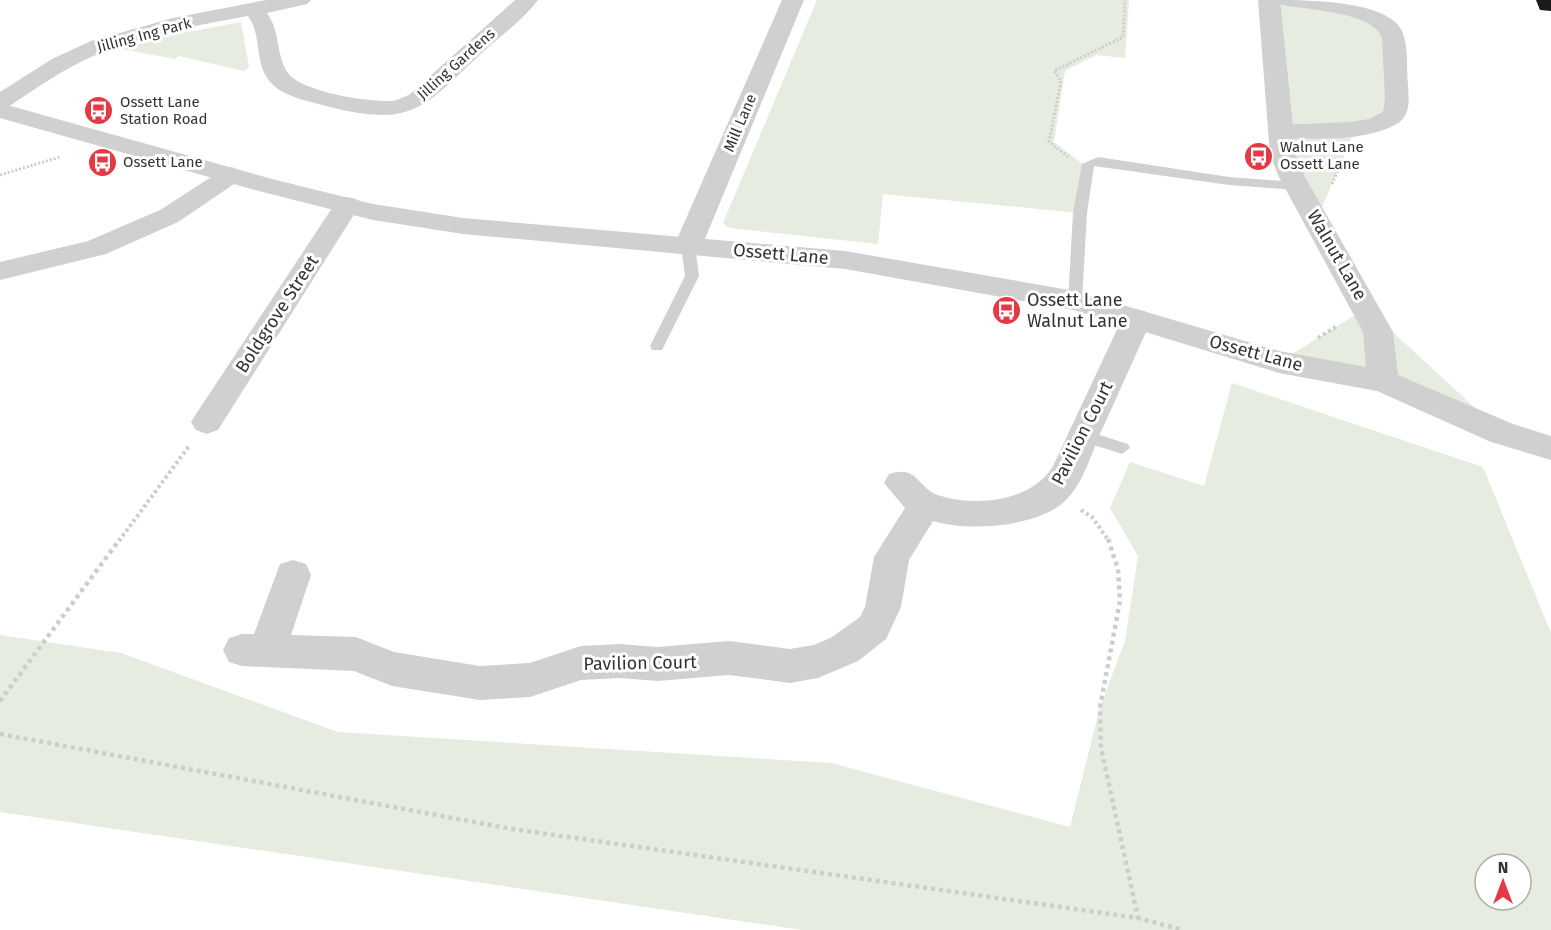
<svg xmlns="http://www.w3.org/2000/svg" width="1551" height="930" font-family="'Fira Sans',sans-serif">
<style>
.green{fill:#e6ecdf;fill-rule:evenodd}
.building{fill:#1a1a1a}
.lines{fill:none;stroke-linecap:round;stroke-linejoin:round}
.path-far2{stroke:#cdcdcd;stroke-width:3;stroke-dasharray:2 2;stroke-linecap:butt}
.path-far1{stroke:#cdcdcd;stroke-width:4;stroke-dasharray:3 3;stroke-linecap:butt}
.path{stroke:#cdcdcd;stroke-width:4.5;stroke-dasharray:4 4;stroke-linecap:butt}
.service{fill:#d0d0d0;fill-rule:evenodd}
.minor{fill:#d0d0d0;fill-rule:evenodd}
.tertiary{fill:#d0d0d0;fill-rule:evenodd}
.labels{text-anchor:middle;stroke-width:6;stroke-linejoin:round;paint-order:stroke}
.far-street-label{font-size:15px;fill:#333;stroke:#fff}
.far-poi-label{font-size:15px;fill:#333;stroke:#fff;text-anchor:start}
.street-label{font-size:18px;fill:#333;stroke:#fff}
.poi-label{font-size:18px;fill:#333;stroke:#fff;text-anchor:start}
</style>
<rect width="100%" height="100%" fill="#fff"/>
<path class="green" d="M 817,0 L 1129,0 L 1125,58 L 1096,55 L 1065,71 L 1054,142 L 1084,165 L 1080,213 L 883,194 L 878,244 L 729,228 L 723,223 Z
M 1269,0 C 1309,0 1348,11 1386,24 L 1396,111 L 1356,127 L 1317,219 L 1292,177 Z
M 241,22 L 249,67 L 244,71 L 179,56 L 175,59 L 122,49 L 167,36 Z
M 1367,308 L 1502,433 L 1383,381 L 1279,362 Z
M 1232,383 L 1483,467 L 1551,633 L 1551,930 L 802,930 L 0,812 L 0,635 L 121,653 L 338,732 L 831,763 L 1070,827 L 1100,707 L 1125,641 L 1138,556 L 1110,508 L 1130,462 L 1204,486 ZM 1485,864 L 1521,864 L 1521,900 L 1485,900 Z"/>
<path class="building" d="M 1536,0 L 1551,0 L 1551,11 L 1540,10 Z"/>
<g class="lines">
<path class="path-far2" d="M 1068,157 L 1049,142 L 1061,81 L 1054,71 L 1123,37 L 1125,0
M 0,175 L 60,157
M 1332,184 L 1343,158"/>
<path class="path-far1" d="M 1318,338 L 1337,326
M 1081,510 L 1092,517 L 1109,541
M 119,541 L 189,446"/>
<path class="path" d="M 1108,539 L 1118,569 L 1120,601 L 1100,707 L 1101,748 L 1138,918
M 0,701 L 120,539
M 0,734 L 512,829 L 1138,918 L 1182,930"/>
<path class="service" d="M 1098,157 L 1229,177 L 1297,182 L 1303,186 L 1297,190 L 1229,185 L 1094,166 L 1087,213 L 1082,301 L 1075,306 L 1068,301 L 1073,213 L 1082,164 Z
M 688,242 L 695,246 L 699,276 L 662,350 L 652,350 L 650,346 L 685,276 L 681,246 Z
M 1084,430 L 1128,444 L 1130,448 L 1122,454 L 1078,440 L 1076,436 Z"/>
<path class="minor" d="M 266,0 L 311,0 L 307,4 L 267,13 C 280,31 276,52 286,70 C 297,92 368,102 391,101 C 397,101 403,97 409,95 L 515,0 L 538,0 C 524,19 502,35 485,50 C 423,107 415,129 326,106 C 308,101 285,97 272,84 C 253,65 263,36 248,16 C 195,26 140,35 91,57 C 62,70 35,89 8,107 L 0,109 L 0,92 L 52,59 L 91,41 L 173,18 Z
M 782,0 L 804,0 L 702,246 L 698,252 L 688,255 L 678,252 L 674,246 Z
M 1274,0 C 1305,0 1388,0 1402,31 C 1409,47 1406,68 1408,85 C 1409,100 1411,117 1395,125 C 1361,142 1318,138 1282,139 L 1273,137 L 1270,132 L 1273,127 L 1282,125 L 1350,122 L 1369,119 L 1383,112 L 1385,99 L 1382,39 C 1376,11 1302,10 1278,4 Z
M 231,167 L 240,170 L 244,175 L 240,180 L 178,222 L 106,254 L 0,280 L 0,262 L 88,241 L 160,210 L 222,170 Z
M 347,197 L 356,199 L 360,205 L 218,430 L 207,434 L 196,430 L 191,422 L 196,414 L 338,199 Z
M 1137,309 L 1147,312 L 1152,319 C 1134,358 1117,397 1099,436 C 1090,458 1082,485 1065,501 C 1038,527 967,532 933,521 L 909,560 L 901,607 L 886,639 L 858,661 L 818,678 L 790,683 L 729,675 L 658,681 L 620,678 L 581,680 L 530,697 L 480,700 L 392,686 L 354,671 L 242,666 L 229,662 L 223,650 L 229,638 L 242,634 L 254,634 L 280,564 L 293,560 L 306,564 L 311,575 L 291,635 L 356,637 L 394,652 L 480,666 L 530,663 L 581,646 L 620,644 L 658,647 L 729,641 L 790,649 L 814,645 L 832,637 L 860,617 L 865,607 L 874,557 L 905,508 L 884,483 L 889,474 C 919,464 917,490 941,496 C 978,507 1030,501 1052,468 L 1122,319 L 1127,312 Z"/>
<path class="tertiary" d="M 1258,0 L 1280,0 L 1296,155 L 1305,177 L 1393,332 L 1398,375 L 1513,424 L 1551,436 L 1551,460 L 1491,442 L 1377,391 L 1279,373 L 1073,310 L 845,269 L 463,234 L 373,220 L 255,190 L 0,118 L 0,103 L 272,179 L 373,204 L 463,218 L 845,251 L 1075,291 L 1279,351 L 1366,367 L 1363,332 L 1279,177 L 1270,155 Z"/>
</g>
<defs>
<symbol id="bus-disc" viewBox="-11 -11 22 22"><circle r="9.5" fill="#e63946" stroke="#fff"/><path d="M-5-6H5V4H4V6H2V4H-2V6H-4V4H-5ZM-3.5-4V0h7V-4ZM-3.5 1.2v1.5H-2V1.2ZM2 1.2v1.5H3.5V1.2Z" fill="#fff"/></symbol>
</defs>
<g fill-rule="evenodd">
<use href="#bus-disc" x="82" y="94" width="33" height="33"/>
<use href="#bus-disc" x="1242" y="140" width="33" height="33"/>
<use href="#bus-disc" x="86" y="146" width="33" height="33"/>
<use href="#bus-disc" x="990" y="294" width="33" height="33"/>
</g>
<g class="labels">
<g class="far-street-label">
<text transform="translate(144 35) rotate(-15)" y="5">Jilling Ing Park</text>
<text transform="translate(456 64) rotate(-42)" y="5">Jilling Gardens</text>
<text transform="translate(740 123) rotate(-67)" y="5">Mill Lane</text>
</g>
<g class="far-poi-label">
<text x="120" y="107">Ossett Lane<tspan x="120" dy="17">Station Road</tspan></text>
<text x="1280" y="152">Walnut Lane<tspan x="1280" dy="17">Ossett Lane</tspan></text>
<text x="123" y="167">Ossett Lane</text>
</g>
<g class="street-label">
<text transform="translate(781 254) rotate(5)" y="6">Ossett Lane</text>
<text transform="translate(1337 255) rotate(60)" y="6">Walnut Lane</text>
<text transform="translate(277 314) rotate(-57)" y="6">Boldgrove Street</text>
<text transform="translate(1256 353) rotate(15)" y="6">Ossett Lane</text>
<text transform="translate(1082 433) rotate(-63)" y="6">Pavilion Court</text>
<text transform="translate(640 663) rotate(-1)" y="6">Pavilion Court</text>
</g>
<g class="poi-label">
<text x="1027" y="306">Ossett Lane<tspan x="1027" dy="21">Walnut Lane</tspan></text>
</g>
</g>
<g transform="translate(1503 882)"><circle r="28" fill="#ffffff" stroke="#adadad" stroke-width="1.5"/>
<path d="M0-4.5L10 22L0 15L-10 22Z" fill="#e63946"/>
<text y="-9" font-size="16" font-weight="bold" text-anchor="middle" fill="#333333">N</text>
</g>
</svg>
